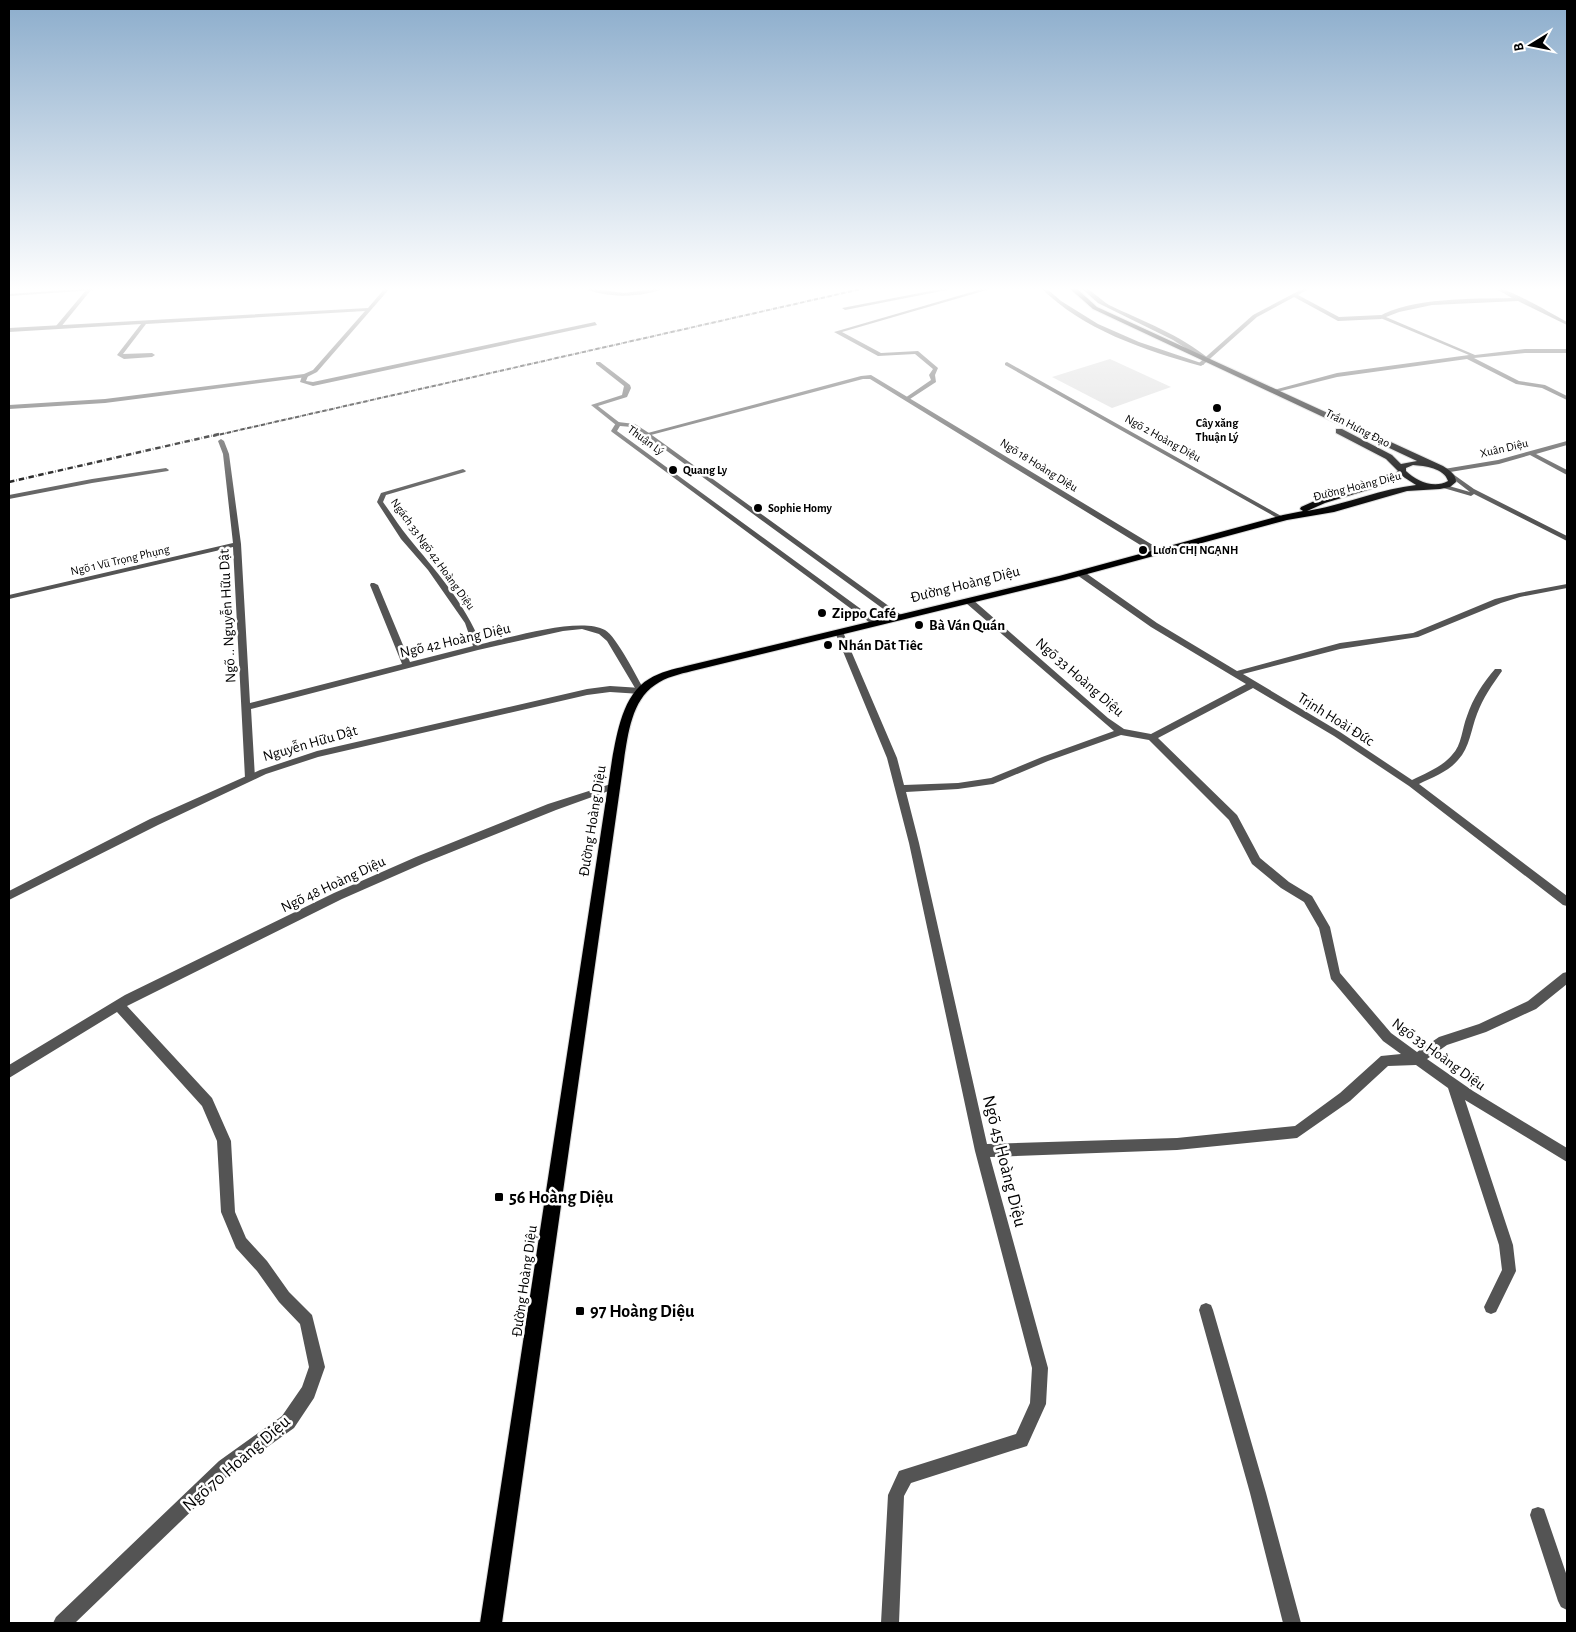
<svg xmlns="http://www.w3.org/2000/svg" width="1576" height="1632" font-family="'Alegreya Sans',sans-serif">
<style>
.green{fill:#dbdbdb}
.lines{fill:none;stroke-linecap:round;stroke-linejoin:round}
.primary-casing{stroke:#dbdbdb;stroke-width:2}
.service{fill:#545454;fill-rule:evenodd}
.minor{fill:#545454;fill-rule:evenodd}
.tertiary{fill:#545454;fill-rule:evenodd}
.primary{fill:#000;fill-rule:evenodd}
.rail-far1{stroke:#000;stroke-width:2;stroke-dasharray:4.5 1 0.5 1;stroke-linecap:butt}
.rail{stroke:#000;stroke-width:2.5;stroke-dasharray:5.5 2 0.5 2;stroke-linecap:butt}
.poi-dot{fill:#000;stroke:#fff;stroke-width:2}
.labels{text-anchor:middle;stroke-width:5;stroke-linejoin:round;paint-order:stroke}
.far-poi-label{font-size:12px;font-weight:bold;fill:#000;stroke:#fff;text-anchor:start}
.far-street-label{font-size:12px;fill:#000;stroke:#fff}
.street-label{font-size:15px;fill:#000;stroke:#fff}
.poi-label{font-size:15px;font-weight:bold;fill:#000;stroke:#fff;text-anchor:start}
.near-street-label{font-size:18px;fill:#000;stroke:#fff}
.near-poi-label{font-size:18px;font-weight:bold;fill:#000;stroke:#fff;text-anchor:start}
</style>
<rect width="100%" height="100%" fill="#fff"/>
<path class="green" d="M 1110,359 L 1171,387 L 1112,408 L 1052,377 Z"/>
<g class="lines">
<defs>
<path id="primary" d="M 1068,287 L 1075,287 L 1097,307 L 1443,466 C 1449,470 1456,474 1456,482 L 1450,487 L 1440,489 L 1407,491 L 1334,512 L 1287,520 L 1065,580 L 692,671 C 680,674 666,677 655,685 C 632,700 628,734 624,760 L 502,1623 L 480,1623 L 612,760 C 617,733 623,694 649,679 C 660,672 674,669 686,666 L 1059,576 L 1283,515 L 1303,511 L 1300,509 L 1301,507 L 1319,499 L 1391,477 L 1398,471 L 1386,459 L 1336,433 L 1336,429 L 1342,429 L 1392,455 L 1401,464 L 1417,461 L 1093,309 ZM 1413,465 C 1425,466 1444,468 1448,481 C 1434,489 1416,481 1406,471 L 1406,468 ZM 1402,476 L 1416,485 C 1380,489 1344,505 1307,511 L 1325,503 L 1397,481 Z"/>
</defs>
<use href="#primary" class="primary-casing"/>
<path class="service" d="M 951,287 L 962,287 L 845,310 L 842,308 Z
M 989,287 L 997,287 L 842,332 L 881,353 L 918,351 L 938,368 L 935,375 L 936,382 L 910,399 L 905,398 L 931,380 L 929,375 L 933,369 L 915,354 L 878,356 L 834,332 Z
M 1306,287 L 1312,287 L 1298,295 L 1339,317 L 1381,315 L 1384,317 L 1381,319 L 1338,321 L 1294,297 L 1257,317 L 1203,365 L 1199,365 L 1199,363 L 1253,315 Z
M 87,289 L 91,290 L 60,328 L 56,328 L 56,326 Z
M 595,322 L 597,325 L 313,386 L 300,382 L 302,376 L 305,374 L 308,376 L 306,381 L 313,382 Z
M 596,362 L 600,362 L 630,385 L 631,388 L 627,397 L 598,406 L 620,423 L 620,425 L 616,425 L 591,405 L 622,395 L 624,386 L 596,364 Z"/>
<path class="minor" d="M 108,287 L 136,287 L 9,296 L 9,294 Z
M 386,287 L 391,287 L 317,372 L 307,377 L 105,403 L 9,409 L 9,405 L 105,399 L 304,374 L 313,370 L 365,311 L 146,324 L 123,354 L 152,353 L 155,355 L 152,357 L 124,359 L 117,355 L 141,324 L 9,332 L 9,328 L 368,308 Z
M 581,287 L 624,293 L 668,287 C 642,298 606,299 581,287 Z
M 1040,287 L 1045,287 L 1061,301 L 1098,324 L 1139,342 L 1204,364 L 1201,366 C 1144,350 1083,330 1040,287 Z
M 1080,287 C 1090,287 1100,300 1109,305 C 1142,321 1181,335 1209,359 L 1204,360 L 1173,340 L 1098,303 Z
M 1493,287 C 1507,287 1552,314 1567,322 L 1567,325 L 1518,301 L 1432,305 L 1399,312 L 1386,317 L 1475,355 L 1525,349 L 1567,349 L 1567,353 L 1525,353 L 1474,358 L 1519,381 L 1545,385 L 1567,396 L 1567,400 L 1542,388 L 1516,384 L 1467,359 L 1337,377 L 1273,393 L 1270,391 L 1337,373 L 1469,355 L 1378,317 C 1411,297 1474,299 1512,298 Z
M 1007,362 L 1283,517 L 1285,518 L 1279,519 L 1005,365 L 1005,363 Z
M 871,375 L 1161,550 L 1162,552 L 1161,554 L 1155,554 L 870,379 L 863,379 L 647,436 L 644,434 L 861,376 Z
M 221,439 L 224,441 L 229,454 L 241,544 L 250,703 L 402,664 L 370,585 L 371,583 L 374,583 L 378,585 L 410,662 L 473,646 L 465,623 L 428,570 L 401,539 L 377,502 L 381,493 L 463,469 L 466,471 L 465,472 L 386,495 L 383,502 C 391,513 399,526 408,537 C 435,570 465,603 481,644 C 509,638 580,616 605,630 C 617,637 637,678 645,691 L 641,694 L 638,693 L 607,641 L 599,634 L 582,629 L 563,631 L 478,650 L 251,709 L 255,778 L 250,781 L 247,780 L 245,778 L 233,547 L 9,599 L 9,595 L 233,543 L 223,454 L 218,441 Z
M 1567,441 L 1567,445 L 1536,454 L 1567,470 L 1567,475 L 1530,455 L 1499,464 L 1444,473 L 1441,471 L 1444,469 L 1498,460 Z
M 166,468 L 169,470 L 168,471 L 92,483 L 9,499 L 9,495 L 92,479 Z
M 1077,571 L 1083,571 L 1157,623 L 1237,671 L 1340,643 L 1413,633 L 1495,599 L 1519,593 L 1567,584 L 1567,588 L 1520,597 L 1501,603 L 1418,637 L 1340,649 L 1243,674 L 1340,732 L 1412,780 C 1426,773 1442,767 1452,755 C 1462,745 1462,728 1467,716 C 1473,698 1483,683 1495,669 L 1501,669 L 1502,671 C 1492,685 1483,698 1477,714 C 1471,729 1470,747 1458,760 C 1448,772 1433,777 1419,784 L 1567,896 L 1567,906 L 1563,905 L 1409,786 L 1334,736 L 1253,688 L 1158,738 L 1237,815 L 1260,858 L 1289,882 L 1312,896 L 1330,927 L 1340,973 L 1391,1033 L 1417,1052 L 1439,1037 L 1479,1024 L 1528,1001 L 1563,973 L 1567,972 L 1567,984 L 1536,1009 L 1486,1032 L 1447,1045 L 1427,1059 L 1473,1091 L 1567,1148 L 1567,1162 L 1465,1100 L 1513,1245 L 1516,1271 L 1496,1312 L 1491,1314 L 1486,1312 L 1484,1307 L 1502,1270 L 1499,1245 L 1448,1088 L 1416,1065 L 1388,1066 L 1350,1101 L 1297,1138 L 1177,1150 L 990,1157 L 1048,1368 L 1046,1404 L 1027,1446 L 911,1483 L 904,1496 L 899,1623 L 881,1623 L 888,1495 L 899,1471 L 1016,1434 L 1030,1403 L 1032,1368 L 975,1151 L 909,843 L 887,758 L 835,632 L 839,630 L 843,632 L 897,758 L 904,785 L 958,783 L 991,778 L 1042,757 L 1114,731 L 966,603 L 966,599 L 972,599 L 1108,718 L 1124,729 L 1151,734 L 1246,684 L 1151,627 L 1077,575 ZM 1121,735 L 1149,740 L 1229,820 L 1252,864 L 1281,888 L 1304,902 L 1319,928 L 1331,979 L 1383,1041 L 1401,1054 L 1381,1056 L 1340,1093 L 1295,1126 L 1177,1138 L 987,1144 L 919,843 L 906,792 L 958,789 L 993,784 L 1048,761 Z
M 614,783 L 617,784 L 619,786 L 617,788 L 556,810 L 424,863 L 342,899 L 127,1006 L 212,1098 L 231,1141 L 235,1212 L 246,1238 L 267,1261 L 289,1292 L 312,1315 L 325,1367 L 314,1398 L 294,1428 L 231,1473 L 75,1623 L 53,1623 L 56,1617 L 219,1461 L 282,1416 L 302,1387 L 309,1367 L 300,1324 L 279,1302 L 257,1271 L 236,1248 L 221,1212 L 217,1141 L 202,1106 L 117,1012 L 9,1078 L 9,1065 L 125,995 L 334,893 L 416,857 L 548,804 Z
M 1206,1303 L 1211,1305 L 1213,1310 L 1266,1493 L 1301,1623 L 1283,1623 L 1250,1493 L 1199,1310 L 1201,1305 Z
M 1538,1507 L 1544,1509 L 1567,1576 L 1567,1610 L 1561,1607 L 1558,1601 L 1530,1515 L 1532,1509 Z"/>
<path class="tertiary" d="M 618,422 L 635,424 L 649,433 L 904,617 L 900,619 L 897,619 L 645,435 L 632,427 L 620,426 L 617,431 L 880,623 L 879,625 L 873,625 L 612,432 L 611,431 L 616,423 Z
M 1450,472 L 1474,489 L 1567,536 L 1567,541 L 1474,494 L 1471,496 L 1440,487 L 1440,485 L 1442,484 L 1470,492 L 1448,475 L 1447,474 Z
M 610,686 L 641,688 L 645,691 L 641,694 L 610,692 L 587,695 L 318,757 L 266,774 L 158,825 L 9,900 L 9,891 L 150,819 L 260,770 L 317,751 L 587,689 Z"/>
<use href="#primary" class="primary"/>
<path class="rail-far1" d="M 213,436 L 870,287"/>
<path class="rail" d="M 9,482 L 219,434"/>
</g>
<linearGradient id="sky" x2="0" y2="1"><stop stop-color="#8cadcc"/><stop offset="0.56" stop-color="#fff"/><stop offset="1" stop-color="#fff" stop-opacity="0"/></linearGradient>
<rect width="1576" height="516" fill="url(#sky)"/>
<g class="poi-dot">
<circle cx="1217" cy="408" r="5"/>
<circle cx="673" cy="470" r="5"/>
<circle cx="758" cy="508" r="5"/>
<circle cx="1143" cy="550" r="5"/>
<circle cx="822" cy="613" r="5"/>
<circle cx="919" cy="625" r="5"/>
<circle cx="828" cy="645" r="5"/>
<rect x="494" y="1192" width="10" height="10" rx="2.5"/>
<rect x="575" y="1306" width="10" height="10" rx="2.5"/>
</g>
<g class="labels">
<g class="far-poi-label">
<text x="1217" y="427" text-anchor="middle">Cây xăng<tspan x="1217" dy="14">Thuận Lý</tspan></text>
<text x="683" y="474">Quang Ly</text>
<text x="768" y="512">Sophie Homy</text>
<text x="1153" y="554">Lươn CHỊ NGẠNH</text>
</g>
<g class="far-street-label">
<text transform="translate(1358 428) rotate(27)" y="4">Trần Hưng Đạo</text>
<text transform="translate(1163 438) rotate(29)" y="4">Ngõ 2 Hoàng Diệu</text>
<text transform="translate(646 440) rotate(36)" y="4">Thuận Lý</text>
<text transform="translate(1504 448) rotate(-13)" y="4">Xuân Diệu</text>
<text transform="translate(1039 465) rotate(32)" y="4">Ngõ 18 Hoàng Diệu</text>
<text transform="translate(1357 486) rotate(-14)" y="4">Đường Hoàng Diệu</text>
<text transform="translate(433 554) rotate(54)" y="4">Ngách 33 Ngõ 42 Hoàng Diệu</text>
<text transform="translate(120 560) rotate(-13)" y="4">Ngõ 1 Vũ Trọng Phụng</text>
</g>
<g class="street-label">
<text transform="translate(965 584) rotate(-14)" y="5">Đường Hoàng Diệu</text>
<text transform="translate(227 616) rotate(-93)" y="5">Ngõ .. Nguyễn Hữu Dật</text>
<text transform="translate(455 640) rotate(-13)" y="5">Ngõ 42 Hoàng Diệu</text>
<text transform="translate(1080 677) rotate(41)" y="5">Ngõ 33 Hoàng Diệu</text>
<text transform="translate(1336 719) rotate(32)" y="5">Trịnh Hoài Đức</text>
<text transform="translate(310 743) rotate(-16)" y="5">Nguyễn Hữu Dật</text>
<text transform="translate(592 821) rotate(-81)" y="5">Đường Hoàng Diệu</text>
<text transform="translate(333 884) rotate(-25)" y="5">Ngõ 48 Hoàng Diệu</text>
<text transform="translate(1439 1054) rotate(36)" y="5">Ngõ 33 Hoàng Diệu</text>
<text transform="translate(524 1281) rotate(-82)" y="5">Đường Hoàng Diệu</text>
</g>
<g class="poi-label">
<text x="832" y="618">Zippo Café</text>
<text x="929" y="630">Bà Ván Quán</text>
<text x="838" y="650">Nhán Dăt Tiêc</text>
</g>
<g class="near-street-label">
<text transform="translate(1005 1161) rotate(76)" y="6">Ngõ 45 Hoàng Diệu</text>
<text transform="translate(236 1463) rotate(-41)" y="6">Ngõ 70 Hoàng Diệu</text>
</g>
<g class="near-poi-label">
<text x="509" y="1203">56 Hoàng Diệu</text>
<text x="590" y="1317">97 Hoàng Diệu</text>
</g>
</g>
<rect width="1576" height="1632" fill="none" stroke="#000000" stroke-width="20"/>
<g transform="translate(1531 45) rotate(260)" stroke="#ffffff" stroke-width="4" paint-order="stroke">
<path d="M0-4L9 19L0 12L-9 19Z" fill="#000000"/>
<text y="-8" font-size="14" font-weight="bold" text-anchor="middle" fill="#000000">B</text>
</g>
</svg>
